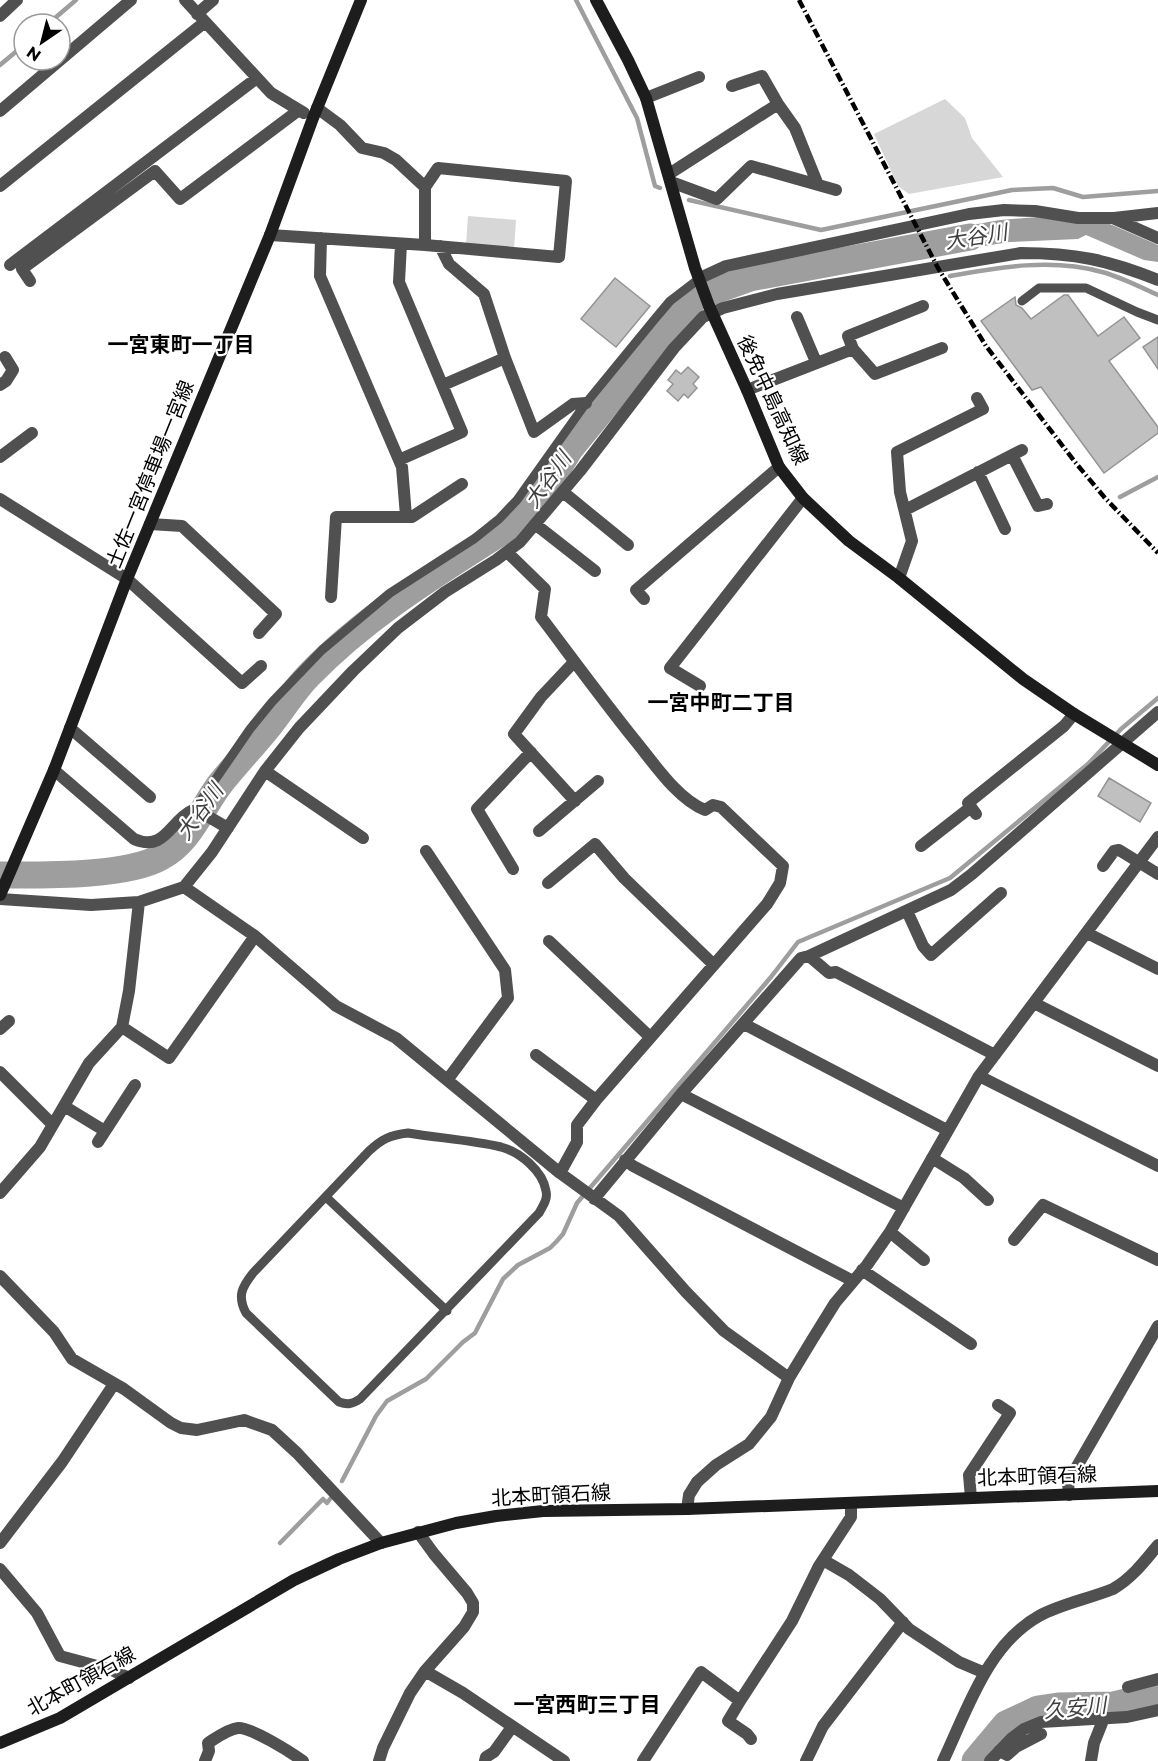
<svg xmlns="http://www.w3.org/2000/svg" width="1158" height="1761" font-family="Montserrat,'Noto Sans JP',sans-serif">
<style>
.green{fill:#d7d7d7}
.water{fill:#9e9e9e}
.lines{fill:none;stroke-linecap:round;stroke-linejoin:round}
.stream{stroke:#9e9e9e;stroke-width:4.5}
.river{stroke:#9e9e9e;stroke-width:27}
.building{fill:#c0c0c0;stroke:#949494;stroke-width:1.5}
.lane{stroke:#505050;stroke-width:9}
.street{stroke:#505050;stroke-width:12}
.secondary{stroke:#1d1d1d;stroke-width:12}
.rail{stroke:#000;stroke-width:4.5;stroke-dasharray:9 3 1.5 3;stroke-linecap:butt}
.labels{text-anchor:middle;stroke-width:4.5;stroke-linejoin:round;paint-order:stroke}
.street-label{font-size:20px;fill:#000;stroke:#fff}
.water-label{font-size:21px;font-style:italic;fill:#3f3f3f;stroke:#fff}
.neighbourhood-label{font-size:21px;font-weight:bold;fill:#000;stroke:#fff}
</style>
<rect width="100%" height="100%" fill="#fff"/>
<path class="green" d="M 945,99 L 965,118 L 972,138 L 1003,177 L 909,194 L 898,186 L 874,134 Z
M 468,216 L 516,220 L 514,249 L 466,245 Z"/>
<path class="water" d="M 1049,216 L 1110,224 L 1158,245 L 1158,262 L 1144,260 L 1086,235 L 1078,239 L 1010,242 L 938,253 L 927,233 L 1000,220 Z"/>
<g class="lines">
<path class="stream" d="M 576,0 L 637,118 L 655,186 L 660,188
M 48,24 L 76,0
M 0,65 L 24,45
M 689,200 L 821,230 L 1012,190 L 1053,188 L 1083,197 L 1158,191
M 950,276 C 1000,267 1052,258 1102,272 C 1121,277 1140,287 1158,295
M 1120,497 L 1158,477
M 342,1481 L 376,1416 L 387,1401 L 426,1379 L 463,1342 L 475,1333 L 503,1279 L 518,1265 L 550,1248 L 556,1242 L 563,1234 L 577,1203 L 771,977 L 798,942 L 950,878 L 1088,764 L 1121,729 L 1158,698
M 280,1543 L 323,1499 L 327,1503 L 330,1499"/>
<path class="river" d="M 0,875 C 41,875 126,877 161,857 C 190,842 201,809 220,784 C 236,764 254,745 270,725 C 283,709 294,690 309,675 C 367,615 439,572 509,527 C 533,504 553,478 570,449 L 681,313 L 697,297 L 750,278 L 970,237
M 975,1761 L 1006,1724 L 1038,1709 L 1058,1706 L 1113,1705 L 1158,1694"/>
</g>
<path class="building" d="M 615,278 L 650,306 L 616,347 L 581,319 Z
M 1064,295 L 1068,295 L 1098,336 L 1124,317 L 1140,338 L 1109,361 L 1158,427 L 1158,433 L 1104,473 L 1041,387 L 1032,390 L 981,321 L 1015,297 L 1016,305 L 1022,308 L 1031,319 Z
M 1158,337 L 1158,369 L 1143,347 Z
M 688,367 L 699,377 L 693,384 L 697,388 L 688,398 L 684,394 L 678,401 L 667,391 L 673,384 L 668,380 L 676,370 L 681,374 Z
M 1109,778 L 1151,803 L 1140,822 L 1098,796 Z"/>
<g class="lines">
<path class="lane" d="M 1022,301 L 1039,288 L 1086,288 L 1137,312 L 1158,320
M 195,809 L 250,729 L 272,702 L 322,650 L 390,593 L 474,539 L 499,519 L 517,500 L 586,403 L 654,320 L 670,301 L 700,278
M 408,1133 C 438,1138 471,1140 501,1147 C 520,1152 543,1171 546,1191 C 548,1199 543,1206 539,1213 L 360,1399 C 352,1404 348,1405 339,1402 L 246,1313 C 237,1296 242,1287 253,1273 L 369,1151 C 382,1139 390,1135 408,1133 Z
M 326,1197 L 447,1311"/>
<path class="street" d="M 185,0 L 271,93 L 304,113
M 197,14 L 213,0
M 0,16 L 17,0
M 732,86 L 762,76 L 778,104 L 795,128 L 818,185
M 646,98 L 699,77
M 317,108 L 340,125 L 362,148 L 384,153 L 396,160 L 425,187
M 0,111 L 131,0
M 669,174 L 778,104
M 671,182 L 717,199 L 751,166 L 836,190
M 0,186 L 205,22
M 1115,219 L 1158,238
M 270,235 L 425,245 L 559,257 L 566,181 L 438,168 L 425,187 L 425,245
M 321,238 L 320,276 L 402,467 L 406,516
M 440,246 L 449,264 L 484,294 L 505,358 L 534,432 L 573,404 L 586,403
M 10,265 L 257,78
M 700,278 L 726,266 L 969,214 L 1004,210 L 1035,211 L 1078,218 L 1114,218 L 1158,213
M 30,281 L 22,269 L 155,171 L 180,199 L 299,110
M 797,317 L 816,362
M 853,349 L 848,336 L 923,306
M 0,385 L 6,381 L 13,370 L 5,357
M 443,385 L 505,358
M 747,390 L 853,349 L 875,374 L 942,348
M 1012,455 L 1038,506 L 1047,504
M 0,457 L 32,433
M 399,460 L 462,432 L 399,282 L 401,244
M 978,472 L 1005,529
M 563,492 L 628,545
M 0,499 L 127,579 L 242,683 L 261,666
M 905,510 L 1022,450
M 150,524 L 182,526 L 276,614 L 259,633
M 535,524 L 595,571
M 507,552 L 545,589 L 541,617 C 572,658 602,699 634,739 C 653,762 677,799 705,810 L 713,805 L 721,807 L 783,866 L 780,883 L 767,904 L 596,1100 L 577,1125 L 577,1142 L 560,1173 L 619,1216 L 686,1292 L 724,1331 L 789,1378
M 899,578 L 912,541 L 900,492 L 897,452 L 983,409 L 977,398
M 331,597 L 336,517 L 412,517 L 462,484
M 644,599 L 636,590 L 779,467
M 574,662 L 541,697 L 514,734 L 575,801
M 700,686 L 670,668 L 803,498
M 70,728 L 150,797
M 54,770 L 134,839 C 166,853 170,819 195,809 L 228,828
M 265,771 L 363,838
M 976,814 L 968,803 L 1064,726 L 1074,714
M 539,831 L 598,781
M 921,846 L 971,807
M 426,851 L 505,970 L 508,998 L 448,1079
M 1103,866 L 1114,851 L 1119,850 L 1158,874
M 513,869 L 477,809 L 531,752
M 548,883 L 595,844 L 624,878 L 714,965
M 184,887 L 255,936 L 336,1006 L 396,1038 L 560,1173
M 0,899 L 91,905 L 139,902 L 184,887 L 212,852 L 265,771 L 299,728 L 353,671 L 398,628 L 445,592 L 496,560 L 520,542 L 580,471 L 674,348 L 703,317 L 723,308 L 777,294 L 1021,253 C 1074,253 1109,260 1158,280
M 907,911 L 923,946 L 931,955 L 1001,893
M 1087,933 L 1158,969
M 549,941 L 650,1037
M 809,956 L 951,890 L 972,874 L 1158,712
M 1034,1003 L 1158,1066
M 744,1024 L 947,1130
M 122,1027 L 169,1058 L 255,936
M 0,1029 L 9,1021
M 536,1055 L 596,1100
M 0,1072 L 53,1125
M 979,1076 L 1158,1166
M 681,1094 L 904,1208
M 64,1106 L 105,1131
M 98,1142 L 135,1085
M 932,1158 L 964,1178 L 988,1200
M 625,1160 L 633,1166 L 853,1281
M 0,1193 L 40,1147 L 89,1063 L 122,1027 L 129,991 L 139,902
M 594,1199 L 681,1094 L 801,958 L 809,956 L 829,973 L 836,972 L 995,1055
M 890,1232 L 924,1260
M 1014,1240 L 1043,1205 L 1158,1260
M 862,1270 L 971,1344
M 0,1276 L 54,1332 L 72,1359 L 124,1389 L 171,1423 L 181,1428 L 197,1430 L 244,1420 L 272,1430 L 297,1453 L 381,1543
M 1069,1495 L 1068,1482 L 1158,1326
M 971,1498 L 969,1475 L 1010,1413 L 998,1405
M 687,1509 L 689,1495 L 697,1482 L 716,1465 L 749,1444 L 771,1417 L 789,1378 L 812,1340 L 835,1303 L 867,1265 L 890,1232 L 979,1076 L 1158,837
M 0,1543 L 62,1462 L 114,1384
M 823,1560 L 849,1575 L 880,1599 L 909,1629 L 959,1662 L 985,1673
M 0,1569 L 37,1613 L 60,1656 L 112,1670 L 129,1678
M 425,1671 L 463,1693 L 564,1761
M 1128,1687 L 1158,1679
M 740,1701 L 728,1721 L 747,1734 L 751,1739
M 999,1751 L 1007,1755 L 1016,1747 L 1041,1734
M 205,1761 L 209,1751 L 208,1743 C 216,1738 228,1729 238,1728 C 251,1727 292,1753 303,1761
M 379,1761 L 383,1748 L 410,1693 L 425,1671 L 464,1627 L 473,1612 L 473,1603 L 467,1593 L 434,1554 L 418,1532
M 485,1761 L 486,1757 L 494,1752 L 512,1727
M 643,1761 L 701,1672 L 740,1701 L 792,1621 L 819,1566 L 851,1517 L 851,1503
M 806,1761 L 823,1726 L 903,1622
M 943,1761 C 967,1711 987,1645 1039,1616 C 1061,1604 1088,1599 1113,1589 C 1132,1578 1144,1562 1158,1545
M 990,1761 L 1012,1738 L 1024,1729 L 1041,1722 L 1127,1717 L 1158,1710
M 1091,1761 L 1094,1743 L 1104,1718"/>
<path class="secondary" d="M 596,0 L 628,60 L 646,98 L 695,268 L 709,306 L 747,390 L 779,467 L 803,498 L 849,541 L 899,578 L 1023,679 L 1074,714 L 1158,765
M 0,895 L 54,770 L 127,579 L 270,235 L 313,118 L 361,0
M 0,1743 L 60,1718 L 294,1580 L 339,1559 L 381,1543 L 456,1523 L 496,1516 L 543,1511 L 687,1509 L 1158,1491"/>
<path class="rail" d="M 799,0 L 938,268 L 986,346 L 1075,462 L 1105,498 L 1158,553"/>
</g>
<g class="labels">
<g class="street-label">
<text transform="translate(773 400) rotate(65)" y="7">後免中島高知線</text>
<text transform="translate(150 474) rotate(-68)" y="7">土佐一宮停車場一宮線</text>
<text transform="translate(1037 1476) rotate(-2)" y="7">北本町領石線</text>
<text transform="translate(551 1495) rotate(-3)" y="7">北本町領石線</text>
<text transform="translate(81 1681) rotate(-29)" y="7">北本町領石線</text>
</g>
<g class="water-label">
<text transform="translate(976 237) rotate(-9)" y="7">大谷川</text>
<text transform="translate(548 480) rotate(-54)" y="7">大谷川</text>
<text transform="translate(200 812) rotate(-54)" y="7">大谷川</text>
<text transform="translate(1075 1708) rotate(-5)" y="7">久安川</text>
</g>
<g class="neighbourhood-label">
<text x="181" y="352">一宮東町一丁目</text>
<text x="721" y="710">一宮中町二丁目</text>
<text x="587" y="1712">一宮西町三丁目</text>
</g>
</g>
<g transform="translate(42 42) rotate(215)"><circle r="28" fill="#ffffff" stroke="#999999" stroke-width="1.5"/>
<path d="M0-4.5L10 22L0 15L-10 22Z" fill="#000000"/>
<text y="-9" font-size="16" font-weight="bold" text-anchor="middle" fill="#000000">N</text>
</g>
</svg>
